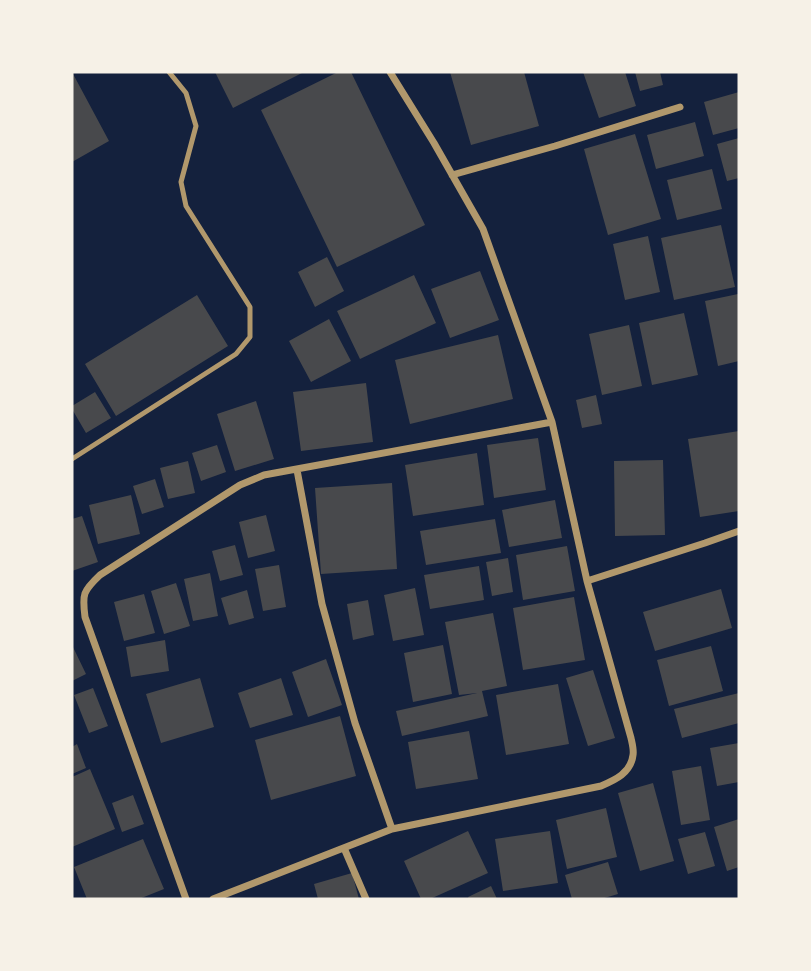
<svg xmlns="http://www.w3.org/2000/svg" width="811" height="971" font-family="Poppins,sans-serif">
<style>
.building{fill:#48494c}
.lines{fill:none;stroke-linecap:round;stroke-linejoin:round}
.service{stroke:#b1986c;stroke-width:5}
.minor{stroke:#b1986c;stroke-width:7}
</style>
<rect width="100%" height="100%" fill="#14213d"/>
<path class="building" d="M 72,72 L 109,141 L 72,162 Z
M 215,72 L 304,72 L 233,108 Z
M 338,72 L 351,72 L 425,225 L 337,267 L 261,110 Z
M 450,72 L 524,72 L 539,126 L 471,145 Z
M 583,72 L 625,72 L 636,106 L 599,118 Z
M 635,72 L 660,72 L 663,85 L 640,91 Z
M 739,92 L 739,128 L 713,135 L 704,102 Z
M 695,122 L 704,156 L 656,169 L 647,135 Z
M 635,134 L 661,219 L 608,235 L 584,149 Z
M 739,138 L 739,178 L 727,181 L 717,144 Z
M 712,169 L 722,209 L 677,220 L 667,180 Z
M 721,225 L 735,287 L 674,300 L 661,238 Z
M 648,236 L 660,292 L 625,300 L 613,244 Z
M 327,257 L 344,291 L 315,307 L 298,272 Z
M 480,271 L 499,320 L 450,338 L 431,289 Z
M 414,275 L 436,323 L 360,359 L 337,311 Z
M 738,294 L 739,361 L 718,366 L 705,301 Z
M 197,295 L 228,346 L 116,416 L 85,364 Z
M 684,313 L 698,375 L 652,385 L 639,323 Z
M 329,319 L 351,361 L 311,382 L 289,341 Z
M 629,325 L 642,386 L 602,395 L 589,334 Z
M 498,335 L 513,399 L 410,424 L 395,360 Z
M 366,383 L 373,442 L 301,451 L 293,392 Z
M 95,392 L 111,418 L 86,433 L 72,409 L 72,406 Z
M 596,395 L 602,424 L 582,428 L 576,400 Z
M 256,401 L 274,459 L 235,471 L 217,414 Z
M 739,431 L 739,511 L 700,517 L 688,439 Z
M 538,438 L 546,490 L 494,498 L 487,445 Z
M 217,445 L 226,472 L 201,481 L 192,453 Z
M 477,453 L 484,505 L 413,516 L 405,465 Z
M 663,460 L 665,535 L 615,536 L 614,461 Z
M 188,461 L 195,493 L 168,499 L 160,468 Z
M 155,479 L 164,507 L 142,514 L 133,486 Z
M 392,483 L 397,569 L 321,574 L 315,488 Z
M 131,495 L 140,534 L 98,544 L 89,505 Z
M 555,500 L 562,538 L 509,547 L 502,510 Z
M 266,515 L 275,551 L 248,558 L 239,522 Z
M 82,516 L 98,562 L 72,571 L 72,519 Z
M 495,519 L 501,553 L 426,565 L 420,531 Z
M 235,545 L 243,575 L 220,581 L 212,551 Z
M 567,546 L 575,591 L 523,600 L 516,555 Z
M 508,558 L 513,592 L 492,596 L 486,562 Z
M 279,565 L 286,607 L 263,611 L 255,569 Z
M 479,566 L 484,600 L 430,609 L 424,575 Z
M 210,573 L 218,616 L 193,621 L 184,579 Z
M 176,583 L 190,626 L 164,634 L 151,591 Z
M 415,588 L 424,635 L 393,641 L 384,595 Z
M 721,589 L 732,628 L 655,651 L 643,612 Z
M 247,590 L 254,618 L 229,625 L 221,598 Z
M 144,594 L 155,633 L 124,641 L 114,602 Z
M 574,597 L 585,660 L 523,670 L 513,608 Z
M 368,600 L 374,635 L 353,640 L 347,604 Z
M 493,613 L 507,686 L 482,691 L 488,716 L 402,736 L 396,711 L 477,693 L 459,695 L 445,622 Z
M 165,640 L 169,671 L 131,677 L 126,647 Z
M 72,645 L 86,674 L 72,681 Z
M 443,645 L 452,694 L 413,702 L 404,653 Z
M 711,646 L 723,691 L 669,706 L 657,660 Z
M 326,659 L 342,705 L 308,717 L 292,672 Z
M 593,670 L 615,738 L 588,746 L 566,678 Z
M 200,678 L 214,727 L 161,743 L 146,694 Z
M 281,678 L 293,715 L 250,728 L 238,693 Z
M 558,684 L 569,744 L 506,755 L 496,695 Z
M 93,688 L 108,726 L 89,733 L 74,695 Z
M 739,693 L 739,723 L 682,738 L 674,709 Z
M 340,716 L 356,776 L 271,800 L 255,740 Z
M 469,731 L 478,779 L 416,789 L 408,742 Z
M 739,743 L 739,782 L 717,786 L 710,748 Z
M 77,744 L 86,768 L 72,774 L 72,747 Z
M 701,766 L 710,820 L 681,825 L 672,771 Z
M 90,769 L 115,829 L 72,847 L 72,777 Z
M 653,783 L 674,861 L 640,871 L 618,793 Z
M 133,795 L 144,824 L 122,832 L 112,803 Z
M 606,808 L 617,857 L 567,869 L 556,820 Z
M 739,819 L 739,867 L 727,871 L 714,827 Z
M 468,831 L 488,873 L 430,899 L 421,899 L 404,861 Z
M 550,831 L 558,883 L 503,891 L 495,839 Z
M 705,832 L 715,866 L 688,874 L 678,839 Z
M 143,839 L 164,889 L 139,899 L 87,899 L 74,867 Z
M 608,862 L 618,894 L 601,899 L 572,899 L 565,875 Z
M 352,873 L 359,899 L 318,899 L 314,884 Z
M 491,886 L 497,899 L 469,899 L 468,897 Z"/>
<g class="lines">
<path class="service" d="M 72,459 L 236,354 L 250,337 L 250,307 L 186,206 L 181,182 L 196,126 L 186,93 L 169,72"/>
<path class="minor" d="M 452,175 L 555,146 L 680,107
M 297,470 L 322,604 L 355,723 L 392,829
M 587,581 L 705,543 L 739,531
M 344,848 L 366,899
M 186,899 L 85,617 C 82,594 83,591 100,575 L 240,485 L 264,475 L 552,422
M 213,899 L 392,829 L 601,786 C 615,780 631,773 633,755 C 634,750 632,743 631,738 L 587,581 L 552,422 L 483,229 L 434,143 L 390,72"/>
</g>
<rect width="811" height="971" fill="none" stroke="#f6f1e7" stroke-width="147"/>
</svg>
